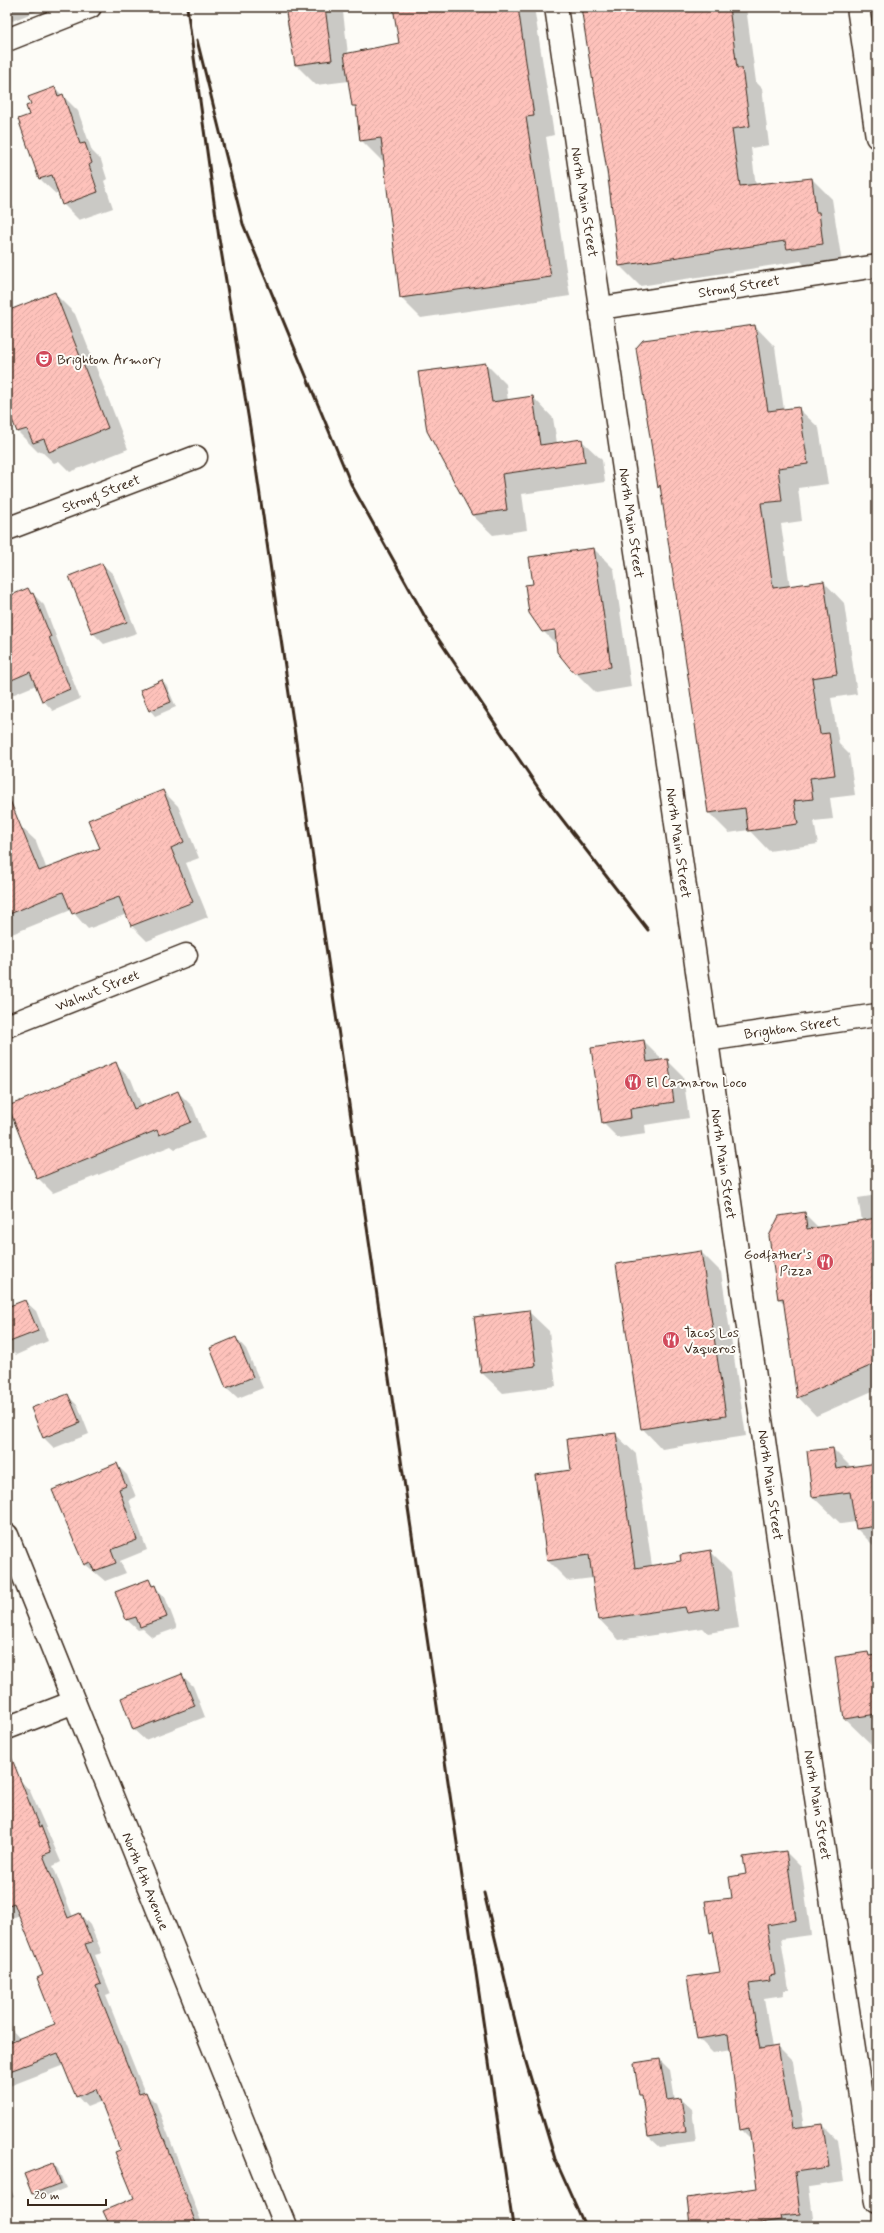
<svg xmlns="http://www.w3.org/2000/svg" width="884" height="2233" font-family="Mynerve,sans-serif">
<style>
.shadow{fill:#0003;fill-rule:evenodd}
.building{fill:url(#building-hatch);stroke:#3b2a1e}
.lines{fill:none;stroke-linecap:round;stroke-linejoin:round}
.minor-casing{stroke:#3b2a1e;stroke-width:25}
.tertiary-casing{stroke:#3b2a1e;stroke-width:25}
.secondary-casing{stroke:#3b2a1e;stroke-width:25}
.minor{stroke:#fdfcf7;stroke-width:22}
.tertiary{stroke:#fdfcf7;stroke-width:22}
.secondary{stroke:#fdfcf7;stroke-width:22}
.rail{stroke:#3b2a1e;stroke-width:3}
.labels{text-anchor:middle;stroke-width:4;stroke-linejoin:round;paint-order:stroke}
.street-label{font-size:14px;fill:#3b2a1e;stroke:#fdfcf7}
.poi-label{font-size:14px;fill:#3b2a1e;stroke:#fdfcf7;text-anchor:start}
</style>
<defs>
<pattern id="building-hatch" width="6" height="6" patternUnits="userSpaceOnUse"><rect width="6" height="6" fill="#fec2bb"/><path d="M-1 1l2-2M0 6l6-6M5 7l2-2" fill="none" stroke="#dba7a0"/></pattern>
</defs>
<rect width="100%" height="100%" fill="#fdfcf7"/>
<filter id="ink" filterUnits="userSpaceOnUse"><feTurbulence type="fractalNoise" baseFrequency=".025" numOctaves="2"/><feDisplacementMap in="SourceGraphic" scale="8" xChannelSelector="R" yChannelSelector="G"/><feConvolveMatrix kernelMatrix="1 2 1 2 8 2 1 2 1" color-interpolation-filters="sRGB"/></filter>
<g filter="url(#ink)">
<path class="shadow" d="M 7,7 L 47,7 L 7,23 Z
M 286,7 L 386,7 L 343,12 L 348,54 L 400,44 L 395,7 L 534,7 L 554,135 L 546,137 L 570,296 L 421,318 L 401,298 L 384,160 L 381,160 L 361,140 L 357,110 L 353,106 L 349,81 L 316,85 L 296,65 Z
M 582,7 L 746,7 L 756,82 L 762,88 L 769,145 L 751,148 L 756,186 L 812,179 L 832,199 L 842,263 L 807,268 L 801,261 L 640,286 L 620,266 Z
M 55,88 L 78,111 L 92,151 L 101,160 L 107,179 L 104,181 L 113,208 L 79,220 L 63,204 L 59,193 L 56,194 L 40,179 L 30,116 Z
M 7,192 L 14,209 L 7,212 Z
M 54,293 L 75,314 L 128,449 L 70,472 L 59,461 L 54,463 L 41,451 L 38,452 L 18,432 L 7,404 L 7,312 Z
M 755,326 L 775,347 L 784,410 L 798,408 L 819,428 L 828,484 L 798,488 L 802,521 L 781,524 L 790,587 L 824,582 L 844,603 L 857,694 L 831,698 L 839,744 L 849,754 L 855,795 L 830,798 L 833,819 L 814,821 L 818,844 L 769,851 L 749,830 L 729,833 L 709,813 L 662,490 L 659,488 L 637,348 Z
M 486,364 L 506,384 L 508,401 L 533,397 L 553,418 L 557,443 L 581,440 L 602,460 L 605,482 L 522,494 L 527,530 L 493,535 L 472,515 Z
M 594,549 L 614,569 L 631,687 L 596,693 L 575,672 L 557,645 L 543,631 L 534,585 ZM 560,629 L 560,631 L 549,632 L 549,630 Z
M 102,564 L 113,574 L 137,633 L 104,644 L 93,633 Z
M 28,589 L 44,605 L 80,699 L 53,711 L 43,700 L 36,685 L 7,697 L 7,598 Z
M 162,681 L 167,686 L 176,707 L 155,716 L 150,710 Z
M 163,791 L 178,806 L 199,858 L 186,863 L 208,917 L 147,941 L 132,926 L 127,914 L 88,929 L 71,910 L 7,936 L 7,831 L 20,826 L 36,841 L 47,870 L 101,849 Z
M 644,1041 L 660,1057 L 660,1061 L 667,1060 L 683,1076 L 689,1118 L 645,1125 L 646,1134 L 618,1138 L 602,1122 Z
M 115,1064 L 131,1079 L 142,1107 L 178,1092 L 193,1107 L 205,1138 L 175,1149 L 171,1146 L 53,1193 L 38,1178 Z
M 877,1195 L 877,1389 L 816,1416 L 798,1397 L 785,1304 L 779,1299 L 804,1213 L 819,1228 L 862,1221 L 858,1198 Z
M 701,1252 L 721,1272 L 746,1436 L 662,1449 L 642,1428 Z
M 25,1301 L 36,1311 L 48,1341 L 16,1355 L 12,1351 L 7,1353 L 7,1308 Z
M 528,1311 L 549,1331 L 556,1386 L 503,1393 L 482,1373 Z
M 236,1338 L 246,1349 L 263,1388 L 238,1398 L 227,1388 L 211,1349 Z
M 67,1395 L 78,1406 L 89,1434 L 54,1448 L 43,1437 Z
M 615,1434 L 636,1454 L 652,1566 L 682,1562 L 710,1551 L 731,1572 L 739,1628 L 708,1633 L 703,1628 L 619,1640 L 599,1619 L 593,1578 L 568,1581 L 548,1561 L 572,1471 Z
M 833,1449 L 851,1467 L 877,1463 L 877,1549 L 857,1529 L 856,1522 L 841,1524 L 813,1497 Z
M 116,1464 L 127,1475 L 136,1497 L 129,1500 L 147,1550 L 120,1561 L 126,1573 L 105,1581 L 85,1564 Z
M 148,1580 L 165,1597 L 177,1628 L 152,1637 L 143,1629 L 138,1630 L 127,1620 L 117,1592 Z
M 868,1653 L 872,1657 L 877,1656 L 877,1746 L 873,1746 L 845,1719 Z
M 182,1675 L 193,1686 L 205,1717 L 145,1740 L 134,1730 L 122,1698 Z
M 20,1780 L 30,1791 L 61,1862 L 53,1866 L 73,1917 L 80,1914 L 90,1925 L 102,1953 L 95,1955 L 111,1994 L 106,1996 L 145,2093 L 156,2103 L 203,2226 L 111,2226 L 135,2199 L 122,2151 L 102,2101 L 87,2107 L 77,2096 L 64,2065 L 7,2087 L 7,2032 L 12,2030 L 20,2039 L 56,2024 L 45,1976 L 20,1915 L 12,1918 L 7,1913 L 7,1786 Z
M 786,1852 L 801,1867 L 811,1935 L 781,1939 L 789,1990 L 783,1990 L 784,1995 L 764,1998 L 772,2048 L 778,2047 L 793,2062 L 804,2128 L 823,2125 L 838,2140 L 844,2182 L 809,2187 L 814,2226 L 691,2226 L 759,2189 L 752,2140 L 741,2129 L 731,2050 L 713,2053 L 698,2038 L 721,1973 L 715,1937 L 711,1932 L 747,1875 Z
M 660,2060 L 670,2070 L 675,2100 L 681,2099 L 692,2109 L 696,2142 L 659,2147 L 648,2137 L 643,2097 L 640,2094 Z
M 53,2164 L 58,2169 L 66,2188 L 38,2199 L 33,2194 L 25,2175 Z
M 7,2180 L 14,2197 L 7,2200 Z"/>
<path class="building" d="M 285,7 L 325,7 L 332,60 L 295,65 Z
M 393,7 L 518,7 L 534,116 L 526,117 L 551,277 L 400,298 L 381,138 L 360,141 L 356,106 L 352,106 L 344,54 L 399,43 Z
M 581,7 L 729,7 L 737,68 L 742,68 L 750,126 L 732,129 L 740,186 L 812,178 L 816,212 L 819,212 L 823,244 L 787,249 L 785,241 L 619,266 L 608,177 Z
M 55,87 L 58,96 L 63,94 L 80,144 L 85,143 L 92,163 L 89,165 L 98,192 L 62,205 L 52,175 L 39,179 L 18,119 L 29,115 L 26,106 L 31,104 L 28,97 Z
M 55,292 L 108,428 L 49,452 L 44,439 L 33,443 L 27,429 L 17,432 L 7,407 L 7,311 Z
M 755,325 L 768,411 L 799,407 L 808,464 L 778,468 L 782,501 L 761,503 L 773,588 L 824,581 L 837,674 L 812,678 L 820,734 L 829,733 L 835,775 L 810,778 L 813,799 L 794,801 L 798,824 L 748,831 L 745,808 L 708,813 L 660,485 L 658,488 L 636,348 L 643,340 Z
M 486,363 L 492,402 L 533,396 L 540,445 L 582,439 L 585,462 L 502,474 L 507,510 L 472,515 L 427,431 L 418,372 Z
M 594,548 L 611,667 L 574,673 L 557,652 L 555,630 L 542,632 L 529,613 L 525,585 L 533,584 L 529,557 Z
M 102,563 L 127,622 L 92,634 L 69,576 Z
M 28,588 L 31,594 L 33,593 L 51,637 L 49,637 L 70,689 L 42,701 L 30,672 L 7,682 L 7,597 Z
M 162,680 L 171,702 L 149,711 L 140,690 Z
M 163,790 L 184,842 L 171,848 L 193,902 L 131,926 L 119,897 L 72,914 L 63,892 L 7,915 L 7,793 L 39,871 L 100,848 L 88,820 Z
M 644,1040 L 647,1062 L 668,1059 L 674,1102 L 630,1109 L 631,1118 L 602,1123 L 591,1048 Z
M 116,1062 L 134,1109 L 178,1091 L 191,1122 L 159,1135 L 157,1130 L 37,1179 L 8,1106 Z
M 805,1212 L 807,1229 L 877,1218 L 877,1363 L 797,1398 L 783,1298 L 778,1299 L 769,1236 L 779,1216 Z
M 701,1251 L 726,1416 L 641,1429 L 616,1264 Z
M 25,1300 L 38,1331 L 7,1343 L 7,1307 Z
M 529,1310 L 536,1366 L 481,1373 L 474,1317 Z
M 236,1337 L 253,1377 L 226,1388 L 210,1348 Z
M 68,1394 L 80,1423 L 43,1438 L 31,1408 Z
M 616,1433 L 635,1568 L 681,1561 L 680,1555 L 711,1550 L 719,1608 L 687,1613 L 685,1607 L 598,1620 L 589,1555 L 547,1561 L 535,1475 L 571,1470 L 567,1439 Z
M 833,1448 L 836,1469 L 877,1463 L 877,1526 L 856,1529 L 850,1492 L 812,1497 L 807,1451 Z
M 117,1463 L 126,1486 L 119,1489 L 137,1540 L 111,1550 L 116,1563 L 94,1571 L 90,1562 L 84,1565 L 52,1490 Z
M 149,1579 L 152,1586 L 155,1585 L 167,1617 L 140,1627 L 136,1617 L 126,1620 L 115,1592 Z
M 868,1652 L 869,1656 L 877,1655 L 877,1714 L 844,1719 L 835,1657 Z
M 182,1674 L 195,1706 L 133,1730 L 121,1698 Z
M 8,1749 L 39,1827 L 41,1826 L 51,1852 L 43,1855 L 68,1918 L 80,1913 L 92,1942 L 85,1944 L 101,1984 L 96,1986 L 139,2094 L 146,2092 L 197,2226 L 110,2226 L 103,2211 L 134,2198 L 115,2152 L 120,2150 L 96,2089 L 76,2097 L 58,2053 L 7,2072 L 7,2043 L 55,2024 L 37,1978 L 43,1975 L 14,1903 L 7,1906 Z
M 786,1851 L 796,1920 L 767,1925 L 775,1975 L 769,1976 L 770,1981 L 749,1984 L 760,2049 L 778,2046 L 792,2128 L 823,2124 L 829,2167 L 795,2172 L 800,2214 L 780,2216 L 781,2220 L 736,2226 L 690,2226 L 687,2198 L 757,2188 L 749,2128 L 740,2130 L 728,2034 L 697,2039 L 687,1977 L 720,1972 L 713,1932 L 710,1933 L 705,1901 L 732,1898 L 729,1877 L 746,1874 L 743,1857 Z
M 660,2059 L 667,2100 L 681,2098 L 686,2131 L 648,2137 L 642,2095 L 639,2095 L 634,2063 Z
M 53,2163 L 61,2183 L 32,2194 L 24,2174 Z"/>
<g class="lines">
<defs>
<path id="minor" d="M 858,7 L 877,137
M 7,529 L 196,457
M 7,1026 L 186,955
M 707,1040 L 877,1015
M 7,1728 L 74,1702"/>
<path id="tertiary" d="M 556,7 L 673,803 L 799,1685 L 877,2202
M 601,308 L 877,266
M 7,1535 L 285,2226"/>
<path id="secondary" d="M 7,40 L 90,7"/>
</defs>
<use href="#minor" class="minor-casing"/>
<use href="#tertiary" class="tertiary-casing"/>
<use href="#secondary" class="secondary-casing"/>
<use href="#minor" class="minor"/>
<use href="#tertiary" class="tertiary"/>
<use href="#secondary" class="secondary"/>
<path class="rail" d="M 187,7 L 219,238 L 250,427 L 513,2226
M 197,40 L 243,224 L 351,484 L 433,631 L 541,792 L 648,930
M 484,1893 L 522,2049 L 555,2159 L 585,2226"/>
</g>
</g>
<defs>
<symbol id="theatre-disc" viewBox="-11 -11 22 22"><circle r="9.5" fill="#d1495b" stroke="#fdfcf7"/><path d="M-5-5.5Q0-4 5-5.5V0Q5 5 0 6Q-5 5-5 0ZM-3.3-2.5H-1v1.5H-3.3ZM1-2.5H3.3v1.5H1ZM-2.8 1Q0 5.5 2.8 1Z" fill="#fff"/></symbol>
<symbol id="restaurant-disc" viewBox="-11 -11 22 22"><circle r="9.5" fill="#d1495b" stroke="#fdfcf7"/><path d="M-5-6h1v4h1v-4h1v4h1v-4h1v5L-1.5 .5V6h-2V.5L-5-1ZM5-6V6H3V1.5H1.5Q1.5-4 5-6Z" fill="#fff"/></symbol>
</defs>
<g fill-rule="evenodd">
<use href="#theatre-disc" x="34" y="349" width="20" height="20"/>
<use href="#restaurant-disc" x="623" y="1072" width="20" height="20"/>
<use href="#restaurant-disc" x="815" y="1252" width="20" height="20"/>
<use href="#restaurant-disc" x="661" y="1330" width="20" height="20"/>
</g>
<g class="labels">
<g class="street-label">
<text transform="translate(585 202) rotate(81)" y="5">North Main Street</text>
<text transform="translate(739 286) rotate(-9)" y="5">Strong Street</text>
<text transform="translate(101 493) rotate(-21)" y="5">Strong Street</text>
<text transform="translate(632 523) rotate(82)" y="5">North Main Street</text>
<text transform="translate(679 843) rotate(82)" y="5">North Main Street</text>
<text transform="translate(97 990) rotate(-22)" y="5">Walnut Street</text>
<text transform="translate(792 1027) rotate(-8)" y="5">Brighton Street</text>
<text transform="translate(724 1164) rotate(82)" y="5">North Main Street</text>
<text transform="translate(771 1485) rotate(82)" y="5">North Main Street</text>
<text transform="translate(818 1805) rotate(81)" y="5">North Main Street</text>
<text transform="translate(146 1881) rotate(68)" y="5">North 4th Avenue</text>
</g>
<g class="poi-label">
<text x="57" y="364">Brighton Armory</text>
<text x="646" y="1087">El Camaron Loco</text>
<text x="812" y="1259" text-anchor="end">Godfather's<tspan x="812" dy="16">Pizza</tspan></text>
<text x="684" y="1337">Tacos Los<tspan x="684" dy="16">Vaqueros</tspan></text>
</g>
</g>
<rect width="884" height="2233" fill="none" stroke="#fdfcf7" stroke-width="24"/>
<rect x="12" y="12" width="860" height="2209" fill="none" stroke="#3b2a1e" stroke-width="1.5" filter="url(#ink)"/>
<path d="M28 2199v6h78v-6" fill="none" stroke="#3b2a1e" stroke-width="2"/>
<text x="34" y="2199" font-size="12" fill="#3b2a1e" stroke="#fdfcf7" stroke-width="3" paint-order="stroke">20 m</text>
</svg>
